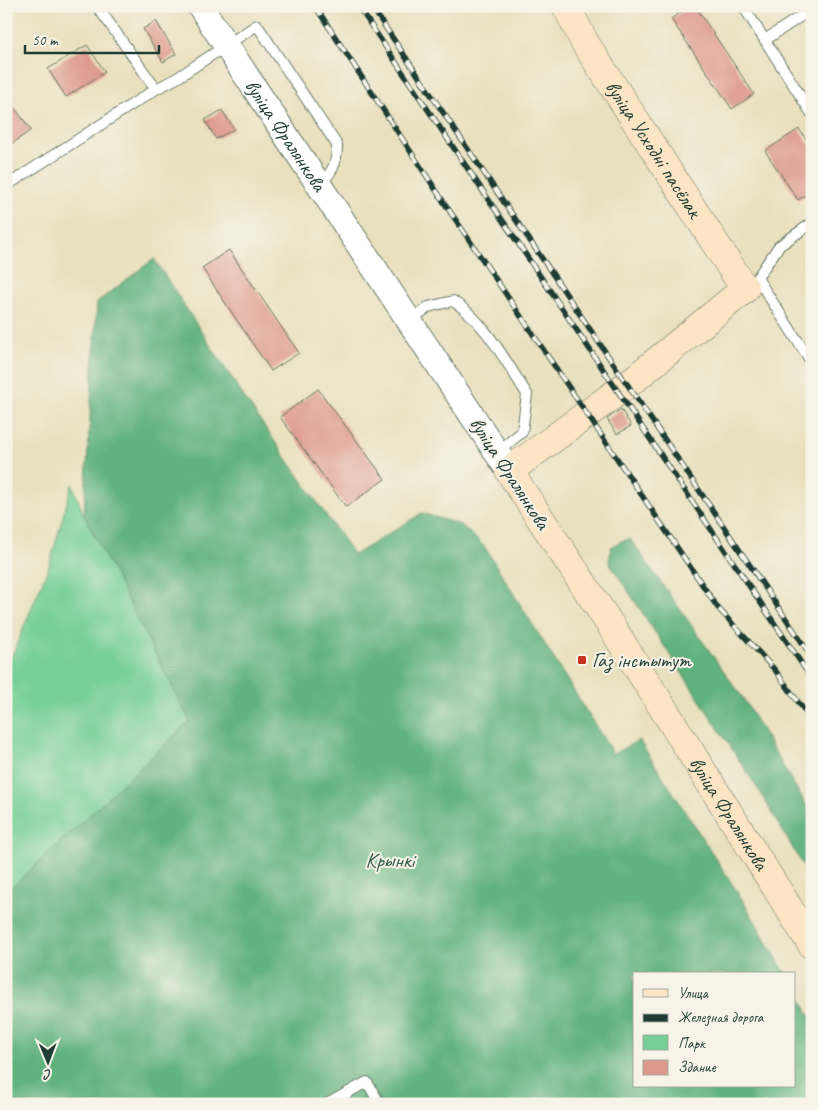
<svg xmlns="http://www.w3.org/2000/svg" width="818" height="1110" font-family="Caveat,sans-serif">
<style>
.green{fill:#75cf96;stroke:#4a8665}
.forest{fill:#60b27f;stroke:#40785a}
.building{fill:#dd988b}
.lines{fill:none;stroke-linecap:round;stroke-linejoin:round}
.service-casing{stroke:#667664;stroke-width:12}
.tertiary-casing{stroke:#667664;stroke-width:27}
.secondary-casing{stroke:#667664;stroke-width:29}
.service{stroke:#fff;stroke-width:10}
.tertiary{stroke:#fff;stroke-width:25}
.secondary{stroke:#fce5c4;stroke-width:28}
.rail-casing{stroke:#1f3d34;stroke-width:5.5}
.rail{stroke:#f7f3e8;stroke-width:4;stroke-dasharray:11;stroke-linecap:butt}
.poi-dot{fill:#c8321e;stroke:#f7f3e8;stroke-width:2}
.labels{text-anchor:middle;stroke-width:4;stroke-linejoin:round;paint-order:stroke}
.street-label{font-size:21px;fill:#1f3d34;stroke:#f7f3e8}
.poi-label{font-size:21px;fill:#1f3d34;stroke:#f7f3e8;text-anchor:start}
.park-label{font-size:21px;fill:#305a48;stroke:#f7f3e8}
</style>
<rect width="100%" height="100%" fill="#f7f3e8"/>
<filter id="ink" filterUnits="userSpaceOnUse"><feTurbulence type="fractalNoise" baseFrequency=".02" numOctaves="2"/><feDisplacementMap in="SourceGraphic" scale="10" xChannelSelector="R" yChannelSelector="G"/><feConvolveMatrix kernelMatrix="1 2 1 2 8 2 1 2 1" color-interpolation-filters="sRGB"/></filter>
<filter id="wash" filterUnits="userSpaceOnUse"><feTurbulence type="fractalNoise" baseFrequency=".0096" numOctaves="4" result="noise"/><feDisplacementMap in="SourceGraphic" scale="20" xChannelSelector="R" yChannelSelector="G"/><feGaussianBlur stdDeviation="1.12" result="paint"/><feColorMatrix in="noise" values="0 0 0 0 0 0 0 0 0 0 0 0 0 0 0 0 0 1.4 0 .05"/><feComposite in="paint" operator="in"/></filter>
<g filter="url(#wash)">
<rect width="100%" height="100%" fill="#e9e0bd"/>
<path class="green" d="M 72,484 L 84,515 L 190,721 L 6,893 L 6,664 L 10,661 L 50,563 Z"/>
<path class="forest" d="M 154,259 L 248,403 L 354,555 L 422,513 L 461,525 L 484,546 L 613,754 L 639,740 L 740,896 L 786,974 L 634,974 L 634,1086 L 794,1086 L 794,988 L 812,1018 L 812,1104 L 6,1104 L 6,893 L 190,721 L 84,515 L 97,302 Z
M 630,539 L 743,698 L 812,815 L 812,881 L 758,789 L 609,562 L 611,547 L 621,541 Z"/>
<g id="blocks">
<path class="building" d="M 690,6 L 695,6 L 754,94 L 732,109 L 671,19 Z
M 156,21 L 176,54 L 163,62 L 143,29 Z
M 87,45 L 105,72 L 66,97 L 48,69 Z
M 6,96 L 31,130 L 6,148 Z
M 222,110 L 234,129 L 216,139 L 205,120 Z
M 799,129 L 812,148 L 812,191 L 798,200 L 765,151 Z
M 229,250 L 299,353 L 271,371 L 202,268 Z
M 318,389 L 385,479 L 346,507 L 280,417 Z
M 621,409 L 631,426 L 617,434 L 607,419 Z"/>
</g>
</g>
<g filter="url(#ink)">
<use href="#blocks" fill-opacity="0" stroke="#667664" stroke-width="1"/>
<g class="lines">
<defs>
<path id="service" d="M 97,6 L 156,89 L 177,78 L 257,25 L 337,145 C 337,162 333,174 318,184
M 743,6 L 812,114
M 765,40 L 810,10
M 6,186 L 156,89
M 757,278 L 779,246 L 812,223
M 746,288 L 757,278 L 812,363
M 410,321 L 428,307 L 453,301 C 485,321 506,362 527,394 L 522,432 L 497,452
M 327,1104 L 367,1082 L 380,1104"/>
<g id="tertiary">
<path id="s1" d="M 200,6 L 509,471"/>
</g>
<g id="secondary">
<path id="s2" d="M 566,6 L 585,43 L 745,289 L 627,385 L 509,471 L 615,632 L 812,945"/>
</g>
</defs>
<use href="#service" class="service-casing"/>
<use href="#tertiary" class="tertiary-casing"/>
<use href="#secondary" class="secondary-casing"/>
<use href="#service" class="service"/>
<use href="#tertiary" class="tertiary"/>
<use href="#secondary" class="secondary"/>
<defs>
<path id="rail" d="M 315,6 L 451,213 L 718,608 L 775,670 L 812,721
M 358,6 L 812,679
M 371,6 L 812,657"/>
</defs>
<use href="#rail" class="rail-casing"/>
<use href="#rail" class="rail"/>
</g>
</g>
<rect class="poi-dot" x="577" y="655" width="10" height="10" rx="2.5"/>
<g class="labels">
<g class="street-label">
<text dy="7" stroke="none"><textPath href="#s1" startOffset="155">вуліца Фралянкова</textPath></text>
<text dy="7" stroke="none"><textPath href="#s2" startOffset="168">вуліца Усходні пасёлак</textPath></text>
<text transform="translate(510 473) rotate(57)" y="7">вуліца Фралянкова</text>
<text dy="7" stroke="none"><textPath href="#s2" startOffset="1040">вуліца Фралянкова</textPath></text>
</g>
<g class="poi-label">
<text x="592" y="667">Газ інстытут</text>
</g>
<g class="park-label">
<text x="390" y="867">Крынкі</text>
</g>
</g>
<rect width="818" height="1110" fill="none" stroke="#f7f3e8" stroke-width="25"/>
<rect x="633" y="972" width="162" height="115" fill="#f7f3e8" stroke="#a1aaa0"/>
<rect x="643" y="989" width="25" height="8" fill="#fce5c4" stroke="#a1aaa0"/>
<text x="678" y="998" font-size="15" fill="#1f3d34">Улица</text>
<rect x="643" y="1014" width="25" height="8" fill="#1f3d34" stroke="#a1aaa0"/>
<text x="678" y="1022" font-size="15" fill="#1f3d34">Железная дорога</text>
<rect x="643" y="1035" width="25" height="15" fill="#75cf96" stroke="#a1aaa0"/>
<text x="678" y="1048" font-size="15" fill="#1f3d34">Парк</text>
<rect x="643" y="1060" width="25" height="15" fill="#dd988b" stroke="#a1aaa0"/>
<text x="678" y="1072" font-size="15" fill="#1f3d34">Здание</text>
<g transform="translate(48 1062) rotate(179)" stroke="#f7f3e8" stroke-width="4" paint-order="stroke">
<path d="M0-4L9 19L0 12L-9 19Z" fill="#1f3d34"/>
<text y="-8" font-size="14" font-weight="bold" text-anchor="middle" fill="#1f3d34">С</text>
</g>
<path d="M25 45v8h134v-8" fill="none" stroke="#1f3d34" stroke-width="2.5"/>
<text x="32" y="45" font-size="15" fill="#1f3d34" stroke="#f7f3e8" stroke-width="4" paint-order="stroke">50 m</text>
</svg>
